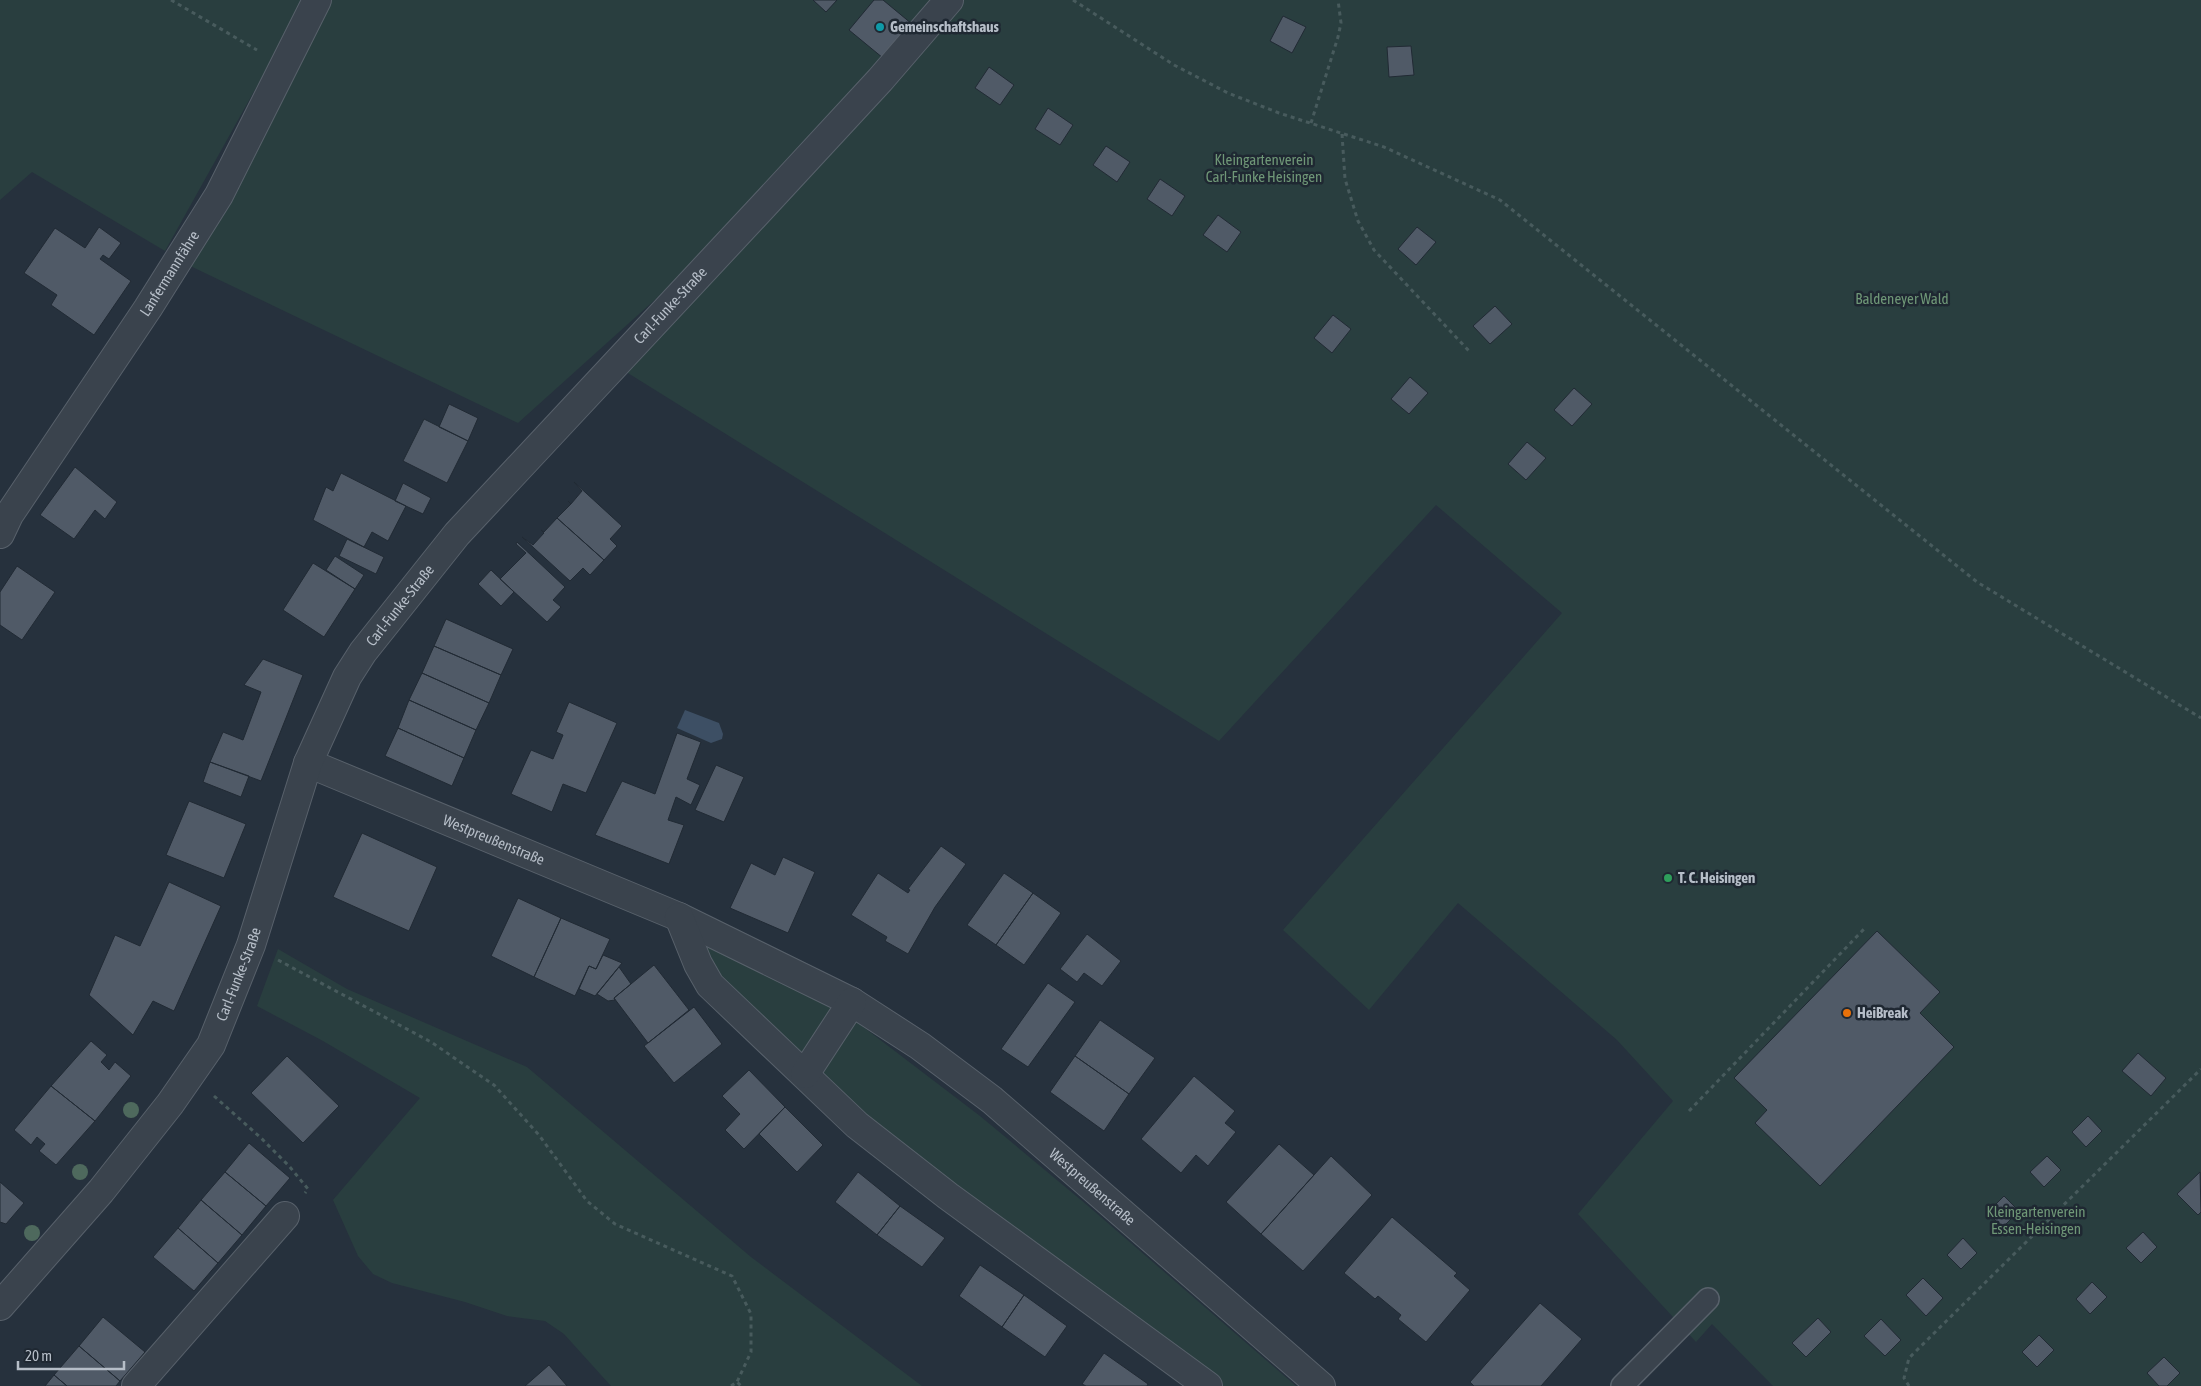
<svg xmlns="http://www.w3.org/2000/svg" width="2201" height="1386" font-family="'Asap Condensed',sans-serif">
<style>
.green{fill:#293e3f}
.water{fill:#3d4f64}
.building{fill:#505a67;stroke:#212a34}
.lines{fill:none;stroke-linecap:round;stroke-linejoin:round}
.lane-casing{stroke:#58616b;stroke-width:24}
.street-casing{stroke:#58616b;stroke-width:30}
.path{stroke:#485b5d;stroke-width:3;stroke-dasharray:4 4;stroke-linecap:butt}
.lane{stroke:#3a434d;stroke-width:21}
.street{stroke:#3a434d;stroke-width:28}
.tree{fill:#4e695d}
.culture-dot{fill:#0f9aa8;stroke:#1f2832;stroke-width:2}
.leisure-dot{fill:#2e9e5b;stroke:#1f2832;stroke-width:2}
.food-dot{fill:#e8710a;stroke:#1f2832;stroke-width:2}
.labels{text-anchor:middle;stroke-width:5;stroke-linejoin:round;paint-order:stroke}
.poi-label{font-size:15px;font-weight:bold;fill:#b6bec8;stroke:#1f2832;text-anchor:start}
.park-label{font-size:15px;fill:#6f9777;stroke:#1f2832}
.street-label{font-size:15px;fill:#b6bec8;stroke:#1f2832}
</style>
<rect width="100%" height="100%" fill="#26313d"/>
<path class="green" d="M 0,0 L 305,0 L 165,251 L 32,172 L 0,200 Z
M 321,0 L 2201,0 L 2201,1386 L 1773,1386 L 1712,1324 L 1696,1342 L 1578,1214 L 1673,1101 L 1617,1040 L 1458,903 L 1369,1010 L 1283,930 L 1562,613 L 1436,505 L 1219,741 L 623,370 L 769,197 L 518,423 L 182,262 Z
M 701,942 L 841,1010 L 980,1116 L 1087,1205 L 1296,1386 L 1221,1386 L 874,1126 L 744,1003 L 721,976 Z
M 278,949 L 347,989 L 527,1067 L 751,1257 L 922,1386 L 611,1386 L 564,1334 L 545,1321 L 507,1316 L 465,1302 L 392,1283 L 373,1274 L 358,1256 L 333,1200 L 420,1098 L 323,1041 L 257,1006 Z"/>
<path class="water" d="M 685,710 L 719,723 L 723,734 L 722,739 L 711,743 L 677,728 Z"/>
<path class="building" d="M 813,0 L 837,0 L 826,12 Z
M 874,0 L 883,0 L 912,24 L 883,58 L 849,30 Z
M 1283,16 L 1306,27 L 1292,53 L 1270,41 Z
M 1411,46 L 1414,75 L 1389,77 L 1387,47 Z
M 989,67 L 1014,85 L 1000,105 L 975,88 Z
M 1048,108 L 1073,125 L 1060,145 L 1035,129 Z
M 1106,146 L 1130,162 L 1117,182 L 1093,165 Z
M 1160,179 L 1185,196 L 1172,216 L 1147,199 Z
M 1218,215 L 1241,232 L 1227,252 L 1203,235 Z
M 99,227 L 121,243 L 109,259 L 103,255 L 100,259 L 131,281 L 94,335 L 51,305 L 57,295 L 24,273 L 55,228 L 85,248 Z
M 1417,227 L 1436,242 L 1416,265 L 1398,249 Z
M 1495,306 L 1512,324 L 1490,344 L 1473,326 Z
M 1333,315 L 1351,329 L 1332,353 L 1314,338 Z
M 1410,377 L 1428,393 L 1409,414 L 1391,399 Z
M 1574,388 L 1592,404 L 1572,426 L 1554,410 Z
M 449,404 L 478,418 L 468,441 L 439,427 Z
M 424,419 L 468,441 L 447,483 L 403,461 Z
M 1527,442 L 1546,458 L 1526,480 L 1508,464 Z
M 75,467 L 117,502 L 105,519 L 95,510 L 74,539 L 40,515 Z
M 341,473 L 406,506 L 388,541 L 372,532 L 364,547 L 313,520 L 326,487 L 333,491 Z
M 574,482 L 622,526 L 610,539 L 617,546 L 604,560 L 557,518 L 571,504 L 568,501 L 571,504 L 582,491 Z
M 403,483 L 431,498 L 423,514 L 395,501 Z
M 557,518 L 604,560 L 590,575 L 583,568 L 570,581 L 522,537 L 533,545 L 544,533 L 541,530 L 544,532 Z
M 347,539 L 384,557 L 376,574 L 339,556 Z
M 517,542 L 565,587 L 553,600 L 561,607 L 547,622 L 500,579 L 526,553 L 516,544 Z
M 335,556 L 364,575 L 355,589 L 326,570 Z
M 313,563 L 355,589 L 324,637 L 283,610 Z
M 17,566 L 55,592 L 22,640 L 0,625 L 0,592 Z
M 491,570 L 514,592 L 501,606 L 478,584 Z
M 446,619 L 513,649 L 501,675 L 434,646 Z
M 434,646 L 501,675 L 489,703 L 422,673 Z
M 263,659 L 303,675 L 261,781 L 210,762 L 223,732 L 243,740 L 261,692 L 244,685 Z
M 422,673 L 489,703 L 476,730 L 409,700 Z
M 409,700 L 476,730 L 464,758 L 398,728 Z
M 569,702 L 617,723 L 586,793 L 563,784 L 552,812 L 511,794 L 531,750 L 553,759 L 563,735 L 556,732 Z
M 398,728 L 464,758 L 452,786 L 385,756 Z
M 677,733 L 701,742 L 687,779 L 700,785 L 691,805 L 676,797 L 668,820 L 684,825 L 669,864 L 595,835 L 622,781 L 655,794 Z
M 210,762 L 249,776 L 241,797 L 203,782 Z
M 716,765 L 744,777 L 724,822 L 695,810 Z
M 189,801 L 246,824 L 224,878 L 166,855 Z
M 362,833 L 437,867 L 409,931 L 333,897 Z
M 941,846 L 966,864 L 935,907 L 908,954 L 885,941 L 887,937 L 851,915 L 878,873 L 908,893 L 910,890 L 908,889 Z
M 783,857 L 815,872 L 788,933 L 730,908 L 751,863 L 775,875 Z
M 1004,873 L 1033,893 L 996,945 L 967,925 Z
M 169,882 L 221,906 L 174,1011 L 153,1001 L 133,1035 L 89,995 L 115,935 L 140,946 Z
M 1033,893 L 1061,913 L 1024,965 L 996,945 Z
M 518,898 L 561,918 L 534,977 L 491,956 Z
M 561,918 L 610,939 L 596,969 L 589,966 L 575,996 L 534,977 Z
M 1877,931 L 1940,992 L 1920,1013 L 1954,1047 L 1820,1186 L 1755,1123 L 1767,1110 L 1734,1078 Z
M 1087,934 L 1121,961 L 1102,986 L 1084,973 L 1077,982 L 1060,969 Z
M 603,955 L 622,963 L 595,996 L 579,989 L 589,966 L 596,969 Z
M 654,965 L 689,1010 L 648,1043 L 614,998 Z
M 619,967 L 631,984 L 614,998 L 615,1000 L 608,1001 L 597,994 Z
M 1048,983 L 1075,1002 L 1028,1067 L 1001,1049 Z
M 694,1007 L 722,1044 L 674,1083 L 644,1046 Z
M 1100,1020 L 1155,1058 L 1129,1094 L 1075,1056 Z
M 91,1041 L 107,1055 L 101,1062 L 109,1070 L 115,1062 L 131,1076 L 95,1121 L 51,1086 Z
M 2138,1053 L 2166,1078 L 2151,1096 L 2122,1071 Z
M 287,1056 L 339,1106 L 303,1143 L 251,1093 Z
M 1075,1056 L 1129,1094 L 1104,1131 L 1050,1092 Z
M 749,1070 L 785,1107 L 744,1149 L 725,1130 L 740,1114 L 722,1096 Z
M 1194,1076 L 1235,1111 L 1225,1123 L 1236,1132 L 1208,1166 L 1196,1155 L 1181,1173 L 1141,1139 Z
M 51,1086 L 95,1121 L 56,1165 L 39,1151 L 45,1144 L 37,1137 L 31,1145 L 14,1130 Z
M 785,1107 L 823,1145 L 797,1172 L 759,1134 Z
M 2088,1116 L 2102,1131 L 2086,1147 L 2072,1132 Z
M 249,1143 L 290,1178 L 266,1206 L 225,1172 Z
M 1279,1144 L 1314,1175 L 1261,1234 L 1226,1202 Z
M 1331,1156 L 1372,1195 L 1303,1271 L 1261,1234 Z
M 2047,1156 L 2061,1170 L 2044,1187 L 2030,1172 Z
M 225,1172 L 266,1206 L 242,1235 L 201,1200 Z
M 858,1172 L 900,1206 L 877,1235 L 835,1202 Z
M 2200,1172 L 2201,1212 L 2198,1215 L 2177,1194 Z
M 0,1182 L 24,1203 L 6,1224 L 0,1222 Z
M 2004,1196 L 2019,1211 L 2002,1228 L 1988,1212 Z
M 201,1200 L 242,1235 L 218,1263 L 178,1228 Z
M 900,1206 L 945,1238 L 922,1267 L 877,1235 Z
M 1392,1217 L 1457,1273 L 1454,1276 L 1470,1290 L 1426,1342 L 1398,1319 L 1401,1315 L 1378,1296 L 1375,1299 L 1344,1273 Z
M 178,1228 L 218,1263 L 194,1291 L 153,1257 Z
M 2143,1232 L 2157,1247 L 2141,1263 L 2126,1248 Z
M 1963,1238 L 1977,1253 L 1961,1269 L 1947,1255 Z
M 980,1265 L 1024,1295 L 1002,1327 L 959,1296 Z
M 1923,1278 L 1943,1298 L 1926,1316 L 1906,1295 Z
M 2092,1282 L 2107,1297 L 2090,1314 L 2076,1299 Z
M 1024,1295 L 1067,1326 L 1045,1357 L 1002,1327 Z
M 1540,1303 L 1582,1339 L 1541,1386 L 1474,1386 L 1470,1382 Z
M 103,1317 L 145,1352 L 120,1381 L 79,1346 Z
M 1818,1318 L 1831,1332 L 1806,1357 L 1792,1343 Z
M 1881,1319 L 1901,1340 L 1885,1356 L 1864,1336 Z
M 2039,1335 L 2054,1350 L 2037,1367 L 2022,1352 Z
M 79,1346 L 120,1381 L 116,1386 L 67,1386 L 54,1375 Z
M 1104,1353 L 1148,1384 L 1147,1386 L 1086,1386 L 1082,1384 Z
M 2164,1357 L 2180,1373 L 2167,1386 L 2159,1386 L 2147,1373 Z
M 549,1365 L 567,1386 L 525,1386 Z
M 54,1375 L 67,1386 L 45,1386 Z"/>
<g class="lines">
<defs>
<path id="lane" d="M 1622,1386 L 1708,1299"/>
<g id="street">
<path id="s1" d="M 0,534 L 9,515 L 148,308 L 219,195 L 317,0"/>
<path id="s2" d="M 308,763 L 679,917 L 852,1002 L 920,1046 L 992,1100 L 1321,1386"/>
<path d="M 679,917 L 698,964 L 710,985 L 857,1125 L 948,1196 L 1208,1386"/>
<path d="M 805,1074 L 852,1002"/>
<path id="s3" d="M 0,1306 L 101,1191 L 170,1104 L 211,1045 L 251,945 L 308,763 L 347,677 L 363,652 L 457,534 L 768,201 L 880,80 L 949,0"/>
<path d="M 136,1386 L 285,1216"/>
</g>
</defs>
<use href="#lane" class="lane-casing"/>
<use href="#street" class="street-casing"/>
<path class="path" d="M 171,0 L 257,50
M 1073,0 L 1174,65 L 1228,93 L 1279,113 L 1384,147 L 1500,200 L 1977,582 L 2201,718
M 1311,123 L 1338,37 L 1341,23 L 1338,0
M 1342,134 L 1345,179 L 1358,221 L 1374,250 L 1470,352
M 278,960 L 431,1042 L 494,1085 L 539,1135 L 587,1201 L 615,1224 L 732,1276 L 751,1314 L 751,1352 L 737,1382
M 214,1096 L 261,1138 L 289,1166 L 308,1189 L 305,1193
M 1689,1111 L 1865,928
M 731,1386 L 737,1382 L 741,1386
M 1909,1386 L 1904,1378 L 1909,1358 L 2201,1069"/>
<use href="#lane" class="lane"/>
<use href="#street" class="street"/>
</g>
<g class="tree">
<circle cx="131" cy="1110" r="8"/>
<circle cx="80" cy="1172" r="8"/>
<circle cx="32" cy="1233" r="8"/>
</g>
<circle class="culture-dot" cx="880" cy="27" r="5"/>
<circle class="leisure-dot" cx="1668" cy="878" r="5"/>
<circle class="food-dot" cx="1847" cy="1013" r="5"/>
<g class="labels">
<g class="poi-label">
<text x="890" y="32">Gemeinschaftshaus</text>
<text x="1678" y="883">T. C. Heisingen</text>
<text x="1857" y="1018">HeiBreak</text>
</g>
<g class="park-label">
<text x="1264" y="165">Kleingartenverein<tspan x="1264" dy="17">Carl-Funke Heisingen</tspan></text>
<text x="1902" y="304">Baldeneyer Wald</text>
<text x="2036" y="1217">Kleingartenverein<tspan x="2036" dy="17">Essen-Heisingen</tspan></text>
</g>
<g class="street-label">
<text dy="5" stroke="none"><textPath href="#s1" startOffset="311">Lanfermannfähre</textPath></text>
<text dy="5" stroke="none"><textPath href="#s3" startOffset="1222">Carl-Funke-Straße</textPath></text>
<text dy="5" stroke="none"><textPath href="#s3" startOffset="818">Carl-Funke-Straße</textPath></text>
<text dy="5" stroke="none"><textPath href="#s2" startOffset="201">Westpreußenstraße</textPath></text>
<text dy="5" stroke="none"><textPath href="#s3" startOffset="412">Carl-Funke-Straße</textPath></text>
<text dy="5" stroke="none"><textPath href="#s2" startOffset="898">Westpreußenstraße</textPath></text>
</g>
</g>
<path d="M18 1361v8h106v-8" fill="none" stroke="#b6bec8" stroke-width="2.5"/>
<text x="25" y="1361" font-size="15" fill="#b6bec8" stroke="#1f2832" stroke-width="4" paint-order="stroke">20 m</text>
</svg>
